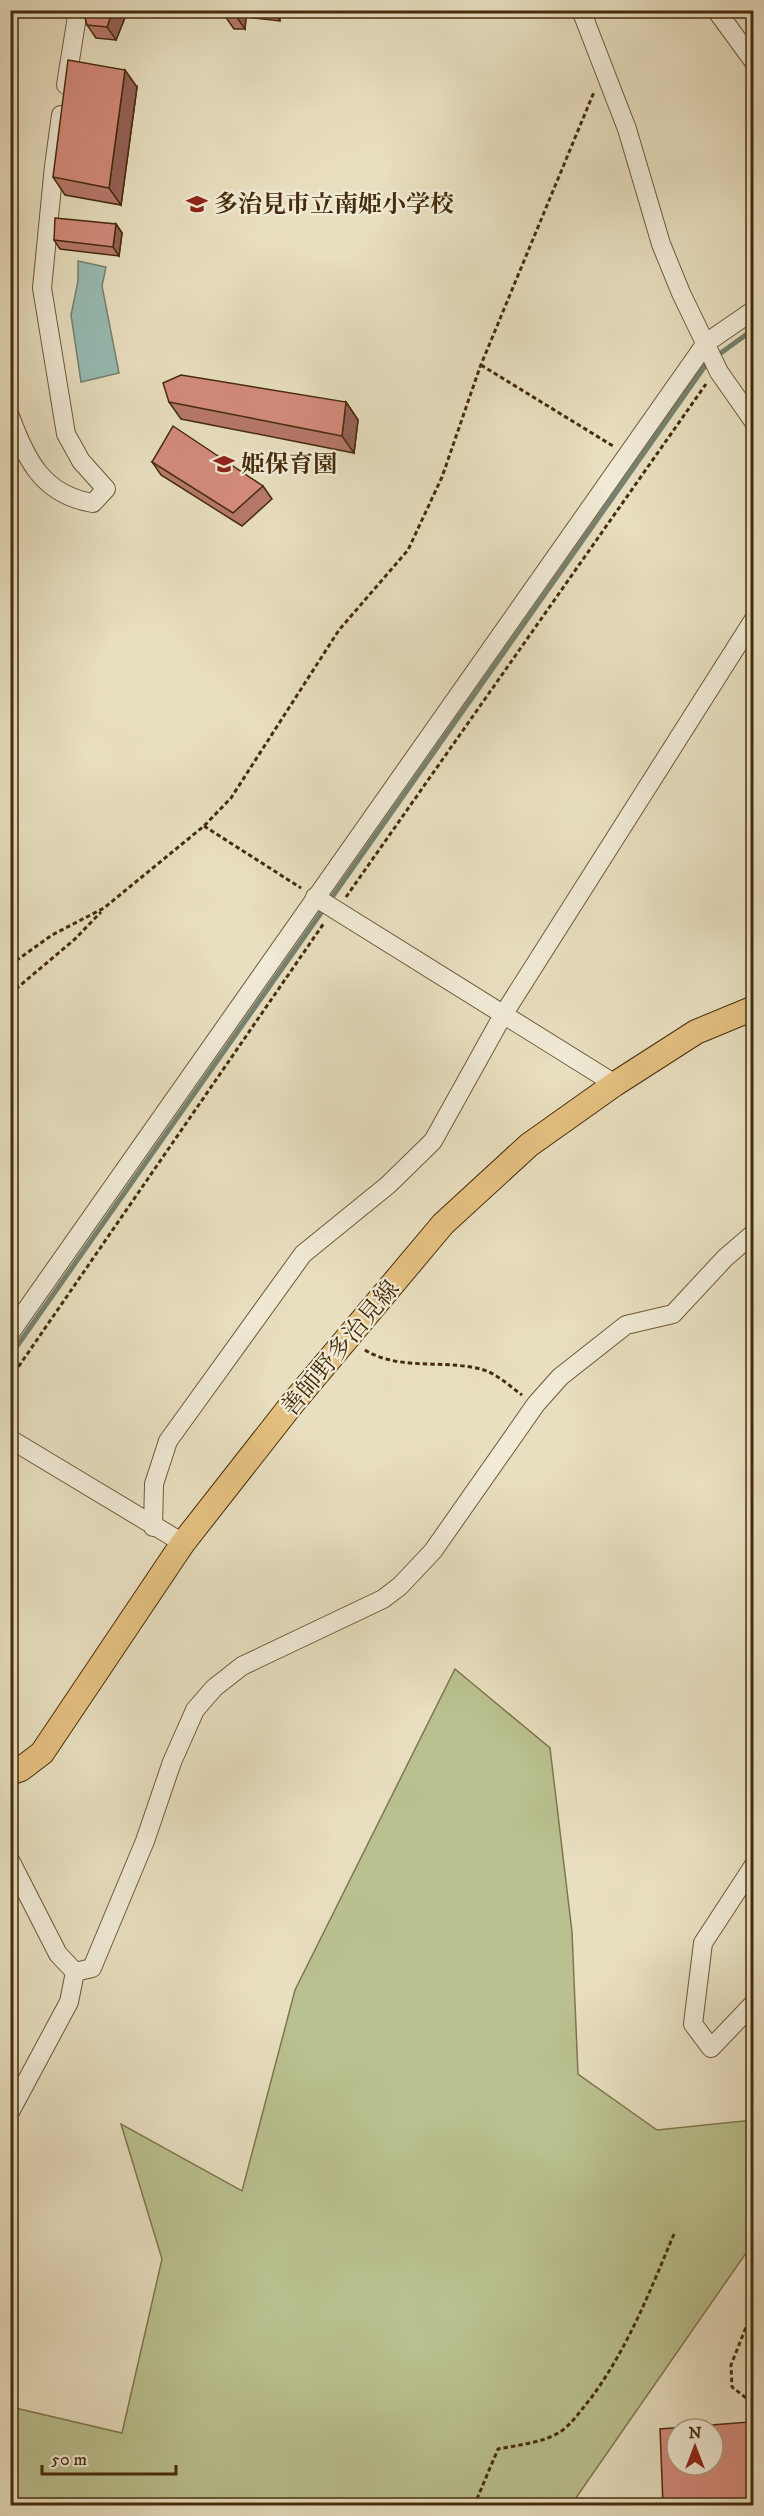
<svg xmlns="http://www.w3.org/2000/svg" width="764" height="2516" font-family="'IM FELL DW Pica','Noto Serif JP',serif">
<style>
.green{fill:#bac190;stroke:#80764d;stroke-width:1.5}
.water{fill:#97bcb4;stroke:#768270;stroke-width:1.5}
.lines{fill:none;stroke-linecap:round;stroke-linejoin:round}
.stream{stroke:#768270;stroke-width:5}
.minor-casing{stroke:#6e5938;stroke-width:20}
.major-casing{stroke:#452c0a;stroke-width:26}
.path{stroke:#452c0a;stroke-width:3;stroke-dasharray:4.5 3;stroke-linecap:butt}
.minor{stroke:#f0ead6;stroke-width:18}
.major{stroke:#e4c080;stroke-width:24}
.wall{fill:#b6786b;stroke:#452c0a;stroke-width:1.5}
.shaded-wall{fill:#946157;stroke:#452c0a;stroke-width:1.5}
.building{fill:#d48b7c;stroke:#452c0a;stroke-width:1.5;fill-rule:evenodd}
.labels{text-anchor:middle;stroke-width:4.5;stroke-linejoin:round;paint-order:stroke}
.poi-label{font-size:24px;font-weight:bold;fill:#452c0a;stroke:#f0ead6;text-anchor:start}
.street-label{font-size:24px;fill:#452c0a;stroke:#f0ead6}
</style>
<rect width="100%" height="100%" fill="#e8dfc0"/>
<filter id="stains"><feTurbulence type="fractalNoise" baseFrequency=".00333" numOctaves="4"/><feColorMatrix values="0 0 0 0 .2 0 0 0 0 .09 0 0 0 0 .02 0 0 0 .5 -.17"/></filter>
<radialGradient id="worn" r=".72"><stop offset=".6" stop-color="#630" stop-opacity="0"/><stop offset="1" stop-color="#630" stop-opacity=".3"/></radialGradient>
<path class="green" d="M 455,1669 L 550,1748 L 572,1932 L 578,2074 L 657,2130 L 753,2120 L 753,2243 L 571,2505 L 11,2505 L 11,2407 L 122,2433 L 162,2259 L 121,2124 L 242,2191 L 295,1990 Z"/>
<path class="water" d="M 78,261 L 106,267 L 102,286 L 119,373 L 81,382 L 71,315 L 78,281 Z"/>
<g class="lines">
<path class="stream" d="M 10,1356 L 707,363 L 754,329"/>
<defs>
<path id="minor" d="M 581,10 L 627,129 L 661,244 L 681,293 L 719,372 L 754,422
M 716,10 L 754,62
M 66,85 L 78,10
M 10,416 C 26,460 43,495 93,503 L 106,489 L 81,461 L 66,434 L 42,288 L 54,166 L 61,115
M 315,897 L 615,1084
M 10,1333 L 706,343 L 754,310
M 10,1439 L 183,1543
M 153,1527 L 154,1484 L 168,1441 L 303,1254 L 388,1185 L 433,1141 L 503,1015 L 754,619
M 10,1860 L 58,1954 L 75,1972
M 754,1865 L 703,1943 L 693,2024 L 711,2048 L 754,2003
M 75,1972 L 92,1968 L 145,1841 L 172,1762 L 195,1710 L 214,1688 L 242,1666 L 383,1599 L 400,1586 L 433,1551 L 536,1404 L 560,1377 L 626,1325 L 673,1314 L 725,1258 L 754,1233
M 10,2112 L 69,2002 L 75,1972"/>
<path id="major" d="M 10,1773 L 21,1769 L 42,1753 L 183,1543 L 292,1404 L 443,1224 L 529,1145 L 615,1084 L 696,1032 L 754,1008"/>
</defs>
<use href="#minor" class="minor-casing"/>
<use href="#major" class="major-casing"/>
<path class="path" d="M 481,365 L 613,446
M 204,826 L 301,888
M 346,897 L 706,384
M 10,965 L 52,935 L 104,908 L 204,826 L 231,798 L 339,630 L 408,550 L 442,477 L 480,367 L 594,92
M 10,994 L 75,939 L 101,912
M 365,1350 C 400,1372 449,1358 487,1371 C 499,1376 511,1387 522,1395
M 10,1379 L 324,923
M 754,2307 L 731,2365 L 732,2387 L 754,2404
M 474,2506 L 498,2449 C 518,2445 542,2443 560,2432 C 573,2423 581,2410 591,2398 C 628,2348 650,2291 674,2234"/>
<use href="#minor" class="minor"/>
<use href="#major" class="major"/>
</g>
<path class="wall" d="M 83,10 L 128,10 L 116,40 L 96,38 L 87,25 Z
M 193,10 L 279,10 L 280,21 L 246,17 L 245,29 L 234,29 L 225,16 L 225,14 Z
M 137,87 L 121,205 L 65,195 L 53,177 Z
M 116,224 L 122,233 L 119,256 L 60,249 L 54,240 Z
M 169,402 L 346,402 L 358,420 L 354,453 L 181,419 Z
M 152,462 L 263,486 L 272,499 L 242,526 L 161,475 Z"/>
<path class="shaded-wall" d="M 113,10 L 128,10 L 116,40 L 107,27 Z
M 236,10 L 242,10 L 246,17 L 245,29 L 236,16 Z
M 273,10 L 279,10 L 280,21 Z
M 125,70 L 137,87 L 121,205 L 109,188 Z
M 116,224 L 122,233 L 119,256 L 113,247 Z
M 346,402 L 358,420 L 354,453 L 342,436 Z
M 749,2422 L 753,2428 L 753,2505 L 751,2505 Z"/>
<path class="building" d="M 83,10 L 113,10 L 107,27 L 87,25 Z
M 225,10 L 236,10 L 236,16 L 225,16 Z
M 68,60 L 125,70 L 109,188 L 53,177 Z
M 55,218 L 116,224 L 113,247 L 54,240 Z
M 181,375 L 346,402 L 342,436 L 169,402 L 163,383 Z
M 173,426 L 263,486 L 233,513 L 152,462 Z
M 749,2422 L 751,2505 L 663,2505 L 660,2429 ZM 677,2429 L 713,2429 L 713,2465 L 677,2465 Z"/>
<defs>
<symbol id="school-bare" viewBox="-9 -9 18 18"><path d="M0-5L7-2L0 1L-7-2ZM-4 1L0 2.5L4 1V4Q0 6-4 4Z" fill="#8f2418" stroke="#f0ead6" stroke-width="2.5" paint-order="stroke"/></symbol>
</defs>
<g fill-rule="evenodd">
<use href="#school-bare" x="182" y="189" width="30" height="30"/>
<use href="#school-bare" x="209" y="449" width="30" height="30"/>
</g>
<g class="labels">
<g class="poi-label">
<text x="214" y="212">多治見市立南姫小学校</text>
<text x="241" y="472">姫保育園</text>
</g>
<g class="street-label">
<text transform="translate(340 1348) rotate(-50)" y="8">善師野多治見線</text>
</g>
</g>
<rect width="764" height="2516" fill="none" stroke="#e8dfc0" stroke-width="36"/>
<rect x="12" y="12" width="740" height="2492" fill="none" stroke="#452c0a" stroke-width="3"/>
<rect x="18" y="18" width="728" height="2480" fill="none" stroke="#452c0a" stroke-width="1.5"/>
<g transform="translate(695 2447)"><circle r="28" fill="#f0ead6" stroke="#ac9e84" stroke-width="1.5"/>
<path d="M0-4.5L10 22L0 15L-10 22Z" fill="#8f2418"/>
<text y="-9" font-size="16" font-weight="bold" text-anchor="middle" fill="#452c0a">N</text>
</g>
<path d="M42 2465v9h134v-9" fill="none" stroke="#452c0a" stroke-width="3"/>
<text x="51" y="2465" font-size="18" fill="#452c0a" stroke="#f0ead6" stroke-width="4.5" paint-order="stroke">50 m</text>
<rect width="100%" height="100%" filter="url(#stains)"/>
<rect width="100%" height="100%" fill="url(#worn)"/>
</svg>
